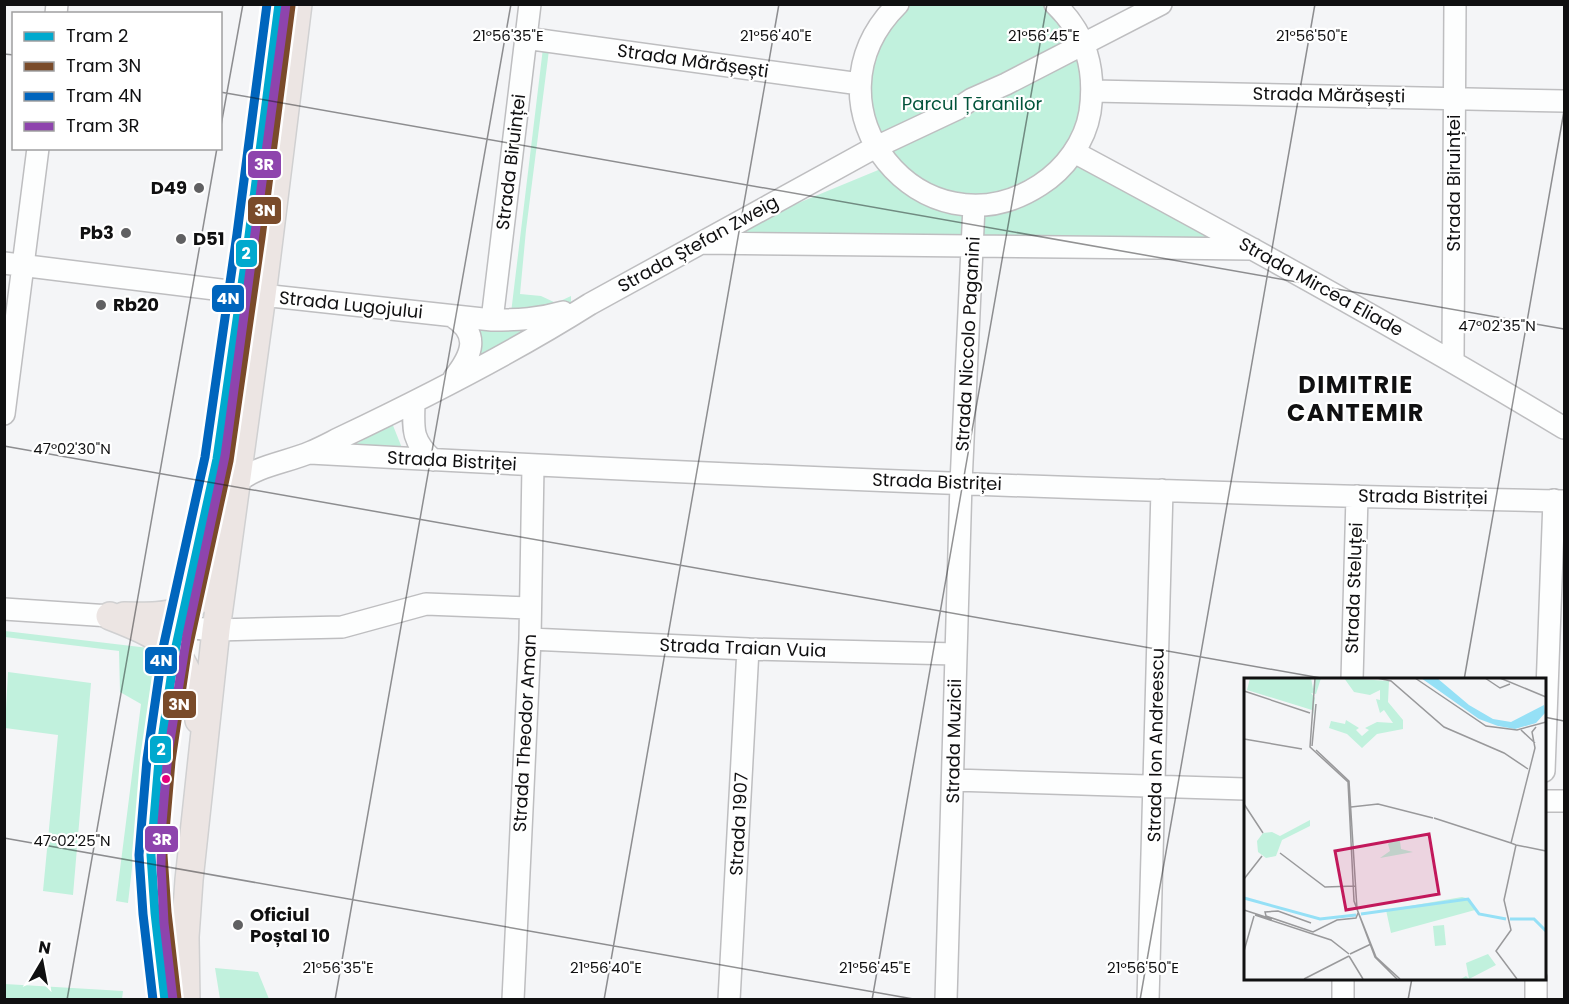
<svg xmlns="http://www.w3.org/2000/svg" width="1569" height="1004" font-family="Poppins,sans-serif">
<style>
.green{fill:#c1f1dd}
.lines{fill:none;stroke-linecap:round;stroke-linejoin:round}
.minor-casing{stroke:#bebec0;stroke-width:24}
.major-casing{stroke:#d0d0d1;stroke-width:30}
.minor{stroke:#fdfefe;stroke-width:21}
.major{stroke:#ece5e3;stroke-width:27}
.tram-1-casing{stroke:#fff;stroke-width:14}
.tram-2-casing{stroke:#fff;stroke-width:14}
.tram-3-casing{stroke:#fff;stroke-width:14}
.tram-4-casing{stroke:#fff;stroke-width:14}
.tram-1{stroke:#00a9ce;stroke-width:9}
.tram-2{stroke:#7a4b2a;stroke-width:9}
.tram-3{stroke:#0065bd;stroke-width:9}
.tram-4{stroke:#8e44ad;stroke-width:9}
.ticks{fill:none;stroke:#101011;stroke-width:1.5;stroke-opacity:0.45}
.poi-dot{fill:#606062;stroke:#fff;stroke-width:2}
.bus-dot{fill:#e5007d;stroke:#fff;stroke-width:2}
.labels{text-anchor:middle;stroke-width:4.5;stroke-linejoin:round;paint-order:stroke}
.street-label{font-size:18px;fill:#101011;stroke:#fff}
.park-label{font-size:18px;fill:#02543b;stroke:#fff}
.poi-label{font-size:18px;font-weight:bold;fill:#101011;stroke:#fff;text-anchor:start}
.district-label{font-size:24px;font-weight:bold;letter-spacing:1.5px;fill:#101011;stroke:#fff}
.inset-river{fill:none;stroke:#95e0f6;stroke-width:3}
.inset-road{fill:none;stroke:#99999b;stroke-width:1.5}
.view{fill:#c2185b;fill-opacity:0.15;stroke:#c2185b;stroke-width:3}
.inset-edge{fill:none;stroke:#101011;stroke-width:3}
.ticks-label{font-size:15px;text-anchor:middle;fill:#101011;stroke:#fff;stroke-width:4.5;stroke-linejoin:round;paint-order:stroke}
.line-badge{stroke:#fff;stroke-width:2}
.badge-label{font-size:16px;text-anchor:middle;font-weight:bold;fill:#fff}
</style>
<rect width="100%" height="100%" fill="#f4f5f7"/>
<path class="green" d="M 1055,4 L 1091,67 L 1075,153 L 1256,249 L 701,243 L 888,166 L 860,84 L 898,5 Z
M 543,48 L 549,50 L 526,230 L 520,294 L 541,296 L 556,303 L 571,296 L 571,304 L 511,313 Z
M 536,324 L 477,361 L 474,325 Z
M 392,423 L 402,448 L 356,444 Z
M 5,631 L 157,649 L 128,903 L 116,901 L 141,704 L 120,692 L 119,651 L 5,637 Z
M 8,672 L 91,683 L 73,895 L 43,891 L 58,735 L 5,728 Z
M 215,968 L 258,972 L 269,999 L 220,999 Z
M 5,984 L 123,991 L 122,999 L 5,999 Z"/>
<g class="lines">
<defs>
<path id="minor" d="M 898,4 C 795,106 923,261 1040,185 C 1065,169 1085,142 1090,112 C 1096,70 1087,35 1055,4
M 56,14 L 57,4
M 525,38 L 860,84
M 1093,91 L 1564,101
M 1074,152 C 1240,241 1404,331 1564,428
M 702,243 L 1253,249
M 4,263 L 262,295 L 492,320 C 518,320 539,319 563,312
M 452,316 C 481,334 472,355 454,378
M 492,320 L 530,4
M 1453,361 L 1455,4
M 414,404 C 413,430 412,441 433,460
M 4,414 L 38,148
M 310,453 C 728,476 1146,493 1564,501
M 236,483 C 258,465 285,463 311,452 C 321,448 330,443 340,438 C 424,398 511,354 590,304 L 872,149 L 957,109 L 972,99 L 1006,84 L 1161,4
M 4,609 L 110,616 L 180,627 L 216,630 L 342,627 L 426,604 L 530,608
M 530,639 L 748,649 L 956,654
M 1352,680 L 1357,496
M 1544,771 L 1554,500
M 954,780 L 1245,789
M 1544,801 L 1564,801
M 513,1000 L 530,639 L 533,466
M 729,1000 L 748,649
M 946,1000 L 961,483 L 974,206
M 1148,1000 L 1162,490
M 1343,1000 L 1343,978
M 1536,1000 L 1536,978"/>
<path id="major" d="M 110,616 C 172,640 188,651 199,720
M 124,616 C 175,617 194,616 221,568
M 186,1000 L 185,937 L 189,880 L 216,630 L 262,295 L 298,4"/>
</defs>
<use href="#minor" class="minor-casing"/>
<use href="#major" class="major-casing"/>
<use href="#minor" class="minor"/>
<use href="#major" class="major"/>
<defs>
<path id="tram-1" d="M 165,1000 L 155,913 L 151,855 L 159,760 L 175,651 L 217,459 L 249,236 L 279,4"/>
<path id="tram-2" d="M 177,999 L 167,912 L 163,855 L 171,761 L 187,653 L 229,461 L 261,238 L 291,6"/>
<path id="tram-3" d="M 153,1000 L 143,914 L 139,855 L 147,759 L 163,648 L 205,457 L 237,234 L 267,4"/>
<path id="tram-4" d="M 173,1000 L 164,923 L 161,865 L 162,823 L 168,753 L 187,635 L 225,456 L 286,4"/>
</defs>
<use href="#tram-1" class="tram-1-casing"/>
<use href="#tram-2" class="tram-2-casing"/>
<use href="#tram-3" class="tram-3-casing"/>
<use href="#tram-4" class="tram-4-casing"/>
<use href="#tram-1" class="tram-1"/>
<use href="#tram-2" class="tram-2"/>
<use href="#tram-3" class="tram-3"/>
<use href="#tram-4" class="tram-4"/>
</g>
<path class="ticks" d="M 4,54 L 14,55M 220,92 L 1564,329M 220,131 L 243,4M 4,446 L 1332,680M 1464,680 L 1564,111M 1544,717 L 1564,721M 4,838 L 919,1000M 67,1000 L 217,148M 335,1000 L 511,4M 604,1000 L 779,4M 872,1000 L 1047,4M 1140,1000 L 1315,4M 1408,1000 L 1412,978"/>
<g class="poi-dot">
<circle cx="199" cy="188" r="6"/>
<circle cx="126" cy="233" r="6"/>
<circle cx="181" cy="239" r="6"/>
<circle cx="101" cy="305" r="6"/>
<circle cx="238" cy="925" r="6"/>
</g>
<circle class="bus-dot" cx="166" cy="779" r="5"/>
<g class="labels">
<g class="street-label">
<text transform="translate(693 61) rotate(8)" y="6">Strada Mărășești</text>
<text transform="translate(1329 95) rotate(1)" y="6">Strada Mărășești</text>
<text transform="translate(511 162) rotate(-83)" y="6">Strada Biruinței</text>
<text transform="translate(1454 183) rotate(-90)" y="6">Strada Biruinței</text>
<text transform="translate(698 244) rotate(-29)" y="6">Strada Ștefan Zweig</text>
<text transform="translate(1321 287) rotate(29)" y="6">Strada Mircea Eliade</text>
<text transform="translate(351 305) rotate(6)" y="6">Strada Lugojului</text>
<text transform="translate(968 344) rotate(-87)" y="6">Strada Niccolo Paganini</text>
<text transform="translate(452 461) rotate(3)" y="6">Strada Bistriței</text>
<text transform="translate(937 482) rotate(2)" y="6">Strada Bistriței</text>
<text transform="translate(1423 497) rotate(1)" y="6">Strada Bistriței</text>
<text transform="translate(1354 588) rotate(-88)" y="6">Strada Steluței</text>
<text transform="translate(743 648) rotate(2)" y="6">Strada Traian Vuia</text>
<text transform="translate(525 733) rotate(-87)" y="6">Strada Theodor Aman</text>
<text transform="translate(954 741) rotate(-89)" y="6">Strada Muzicii</text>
<text transform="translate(1156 745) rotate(-89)" y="6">Strada Ion Andreescu</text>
<text transform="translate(739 824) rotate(-87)" y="6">Strada 1907</text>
</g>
<g class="park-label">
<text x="972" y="110">Parcul Țăranilor</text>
</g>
<g class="poi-label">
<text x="187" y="194" text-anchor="end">D49</text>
<text x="114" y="239" text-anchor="end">Pb3</text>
<text x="193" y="245">D51</text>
<text x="113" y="311">Rb20</text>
<text x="250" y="921">Oficiul<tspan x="250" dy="21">Poștal 10</tspan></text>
</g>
<g class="district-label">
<text x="1356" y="393">DIMITRIE<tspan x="1356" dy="28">CANTEMIR</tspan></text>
</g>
</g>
<g transform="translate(1244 678)">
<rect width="302" height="302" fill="#f4f5f7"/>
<path d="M 6,0 L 67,0 L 69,11 L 71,0 L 77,0 L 72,16 L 67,15 L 71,20 L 69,38 L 68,32 L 3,12 ZM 100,0 L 145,3 L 144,24 L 159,42 L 159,51 L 133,56 L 118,70 L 103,56 L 85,50 L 87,43 L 101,46 L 102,42 L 115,50 L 112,52 L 118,58 L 125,52 L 121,50 L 133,44 L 149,45 L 140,32 L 136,35 L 132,21 L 136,22 L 136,12 L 126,17 L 110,14 ZM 66,142 L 66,148 L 38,162 L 32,178 L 22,180 L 14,174 L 13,163 L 19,155 L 28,154 L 36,158 ZM 149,161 L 156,163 L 157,171 L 169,174 L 136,180 L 146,173 L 144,166 ZM 218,219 L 226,221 L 231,232 L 147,255 L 142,232 ZM 200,247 L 202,267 L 191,268 L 189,248 ZM 244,276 L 252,287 L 225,301 L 217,301 L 222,298 L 225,301 L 222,285 Z" fill="#c1f1dd"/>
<path d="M 177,0 L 193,0 L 225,27 L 249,41 L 267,44 L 300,27 L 301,35 L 292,45 L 271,51 L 254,48 L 235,41 Z" fill="#95e0f6"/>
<path class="inset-river" d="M 0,220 L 76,241 L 112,237M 117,236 L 224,221 L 235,236 L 262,241M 266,241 L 290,241 L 302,253"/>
<path class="inset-road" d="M 71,0 L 66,69 L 104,104 L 110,223 L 131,279 L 153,301M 133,0 L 147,3 L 200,49 L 260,75 L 284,91M 171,0 L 242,48 L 273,52 L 302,44M 241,0 L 256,10 L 266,6M 256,0 L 302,19M 0,13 L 66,35M 277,52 L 291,65M 0,61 L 58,71M 68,68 L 72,26M 72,72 L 105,103 L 113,231 L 132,279 L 156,301M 0,126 L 19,155M 107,129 L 134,126 L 189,140M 190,140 L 267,165M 272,167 L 302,173M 272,167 L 260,222 L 267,252 L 252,273 L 273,301M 272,167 L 267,165 L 291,70 L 288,54 L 292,49M 36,175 L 81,209 L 111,208M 0,201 L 18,178M 0,232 L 28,241M 11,237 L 87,262 L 105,276M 67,245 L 34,233 L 21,234 L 22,238 L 69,254 L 93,242 L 112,240 L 114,235M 0,273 L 10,238M 106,276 L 127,266M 105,278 L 119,301M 60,301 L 105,278"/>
<path class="view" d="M 185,156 L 195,216 L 102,232 L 91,173 Z"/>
<rect width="302" height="302" class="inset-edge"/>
</g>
<g class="ticks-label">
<text x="508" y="41">21°56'35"E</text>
<text x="776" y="41">21°56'40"E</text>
<text x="1044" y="41">21°56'45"E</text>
<text x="1312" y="41">21°56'50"E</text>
<text x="1497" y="331">47°02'35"N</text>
<text x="72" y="454">47°02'30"N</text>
<text x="72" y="846">47°02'25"N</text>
<text x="338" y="973">21°56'35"E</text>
<text x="606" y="973">21°56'40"E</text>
<text x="875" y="973">21°56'45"E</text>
<text x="1143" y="973">21°56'50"E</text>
</g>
<g class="line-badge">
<rect x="247" y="150" width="35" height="29" rx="6" fill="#8e44ad"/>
<rect x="247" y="196" width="35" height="29" rx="6" fill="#7a4b2a"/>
<rect x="235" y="239" width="23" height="29" rx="6" fill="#00a9ce"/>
<rect x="211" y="284" width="34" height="29" rx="6" fill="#0065bd"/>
<rect x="144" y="646" width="34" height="29" rx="6" fill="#0065bd"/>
<rect x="162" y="690" width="35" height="29" rx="6" fill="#7a4b2a"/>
<rect x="149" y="735" width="23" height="29" rx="6" fill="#00a9ce"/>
<rect x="144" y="825" width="35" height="28" rx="6" fill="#8e44ad"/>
</g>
<g class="badge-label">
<text x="264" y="170">3R</text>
<text x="265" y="216">3N</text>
<text x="246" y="259">2</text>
<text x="228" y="304">4N</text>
<text x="161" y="666">4N</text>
<text x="179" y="710">3N</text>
<text x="161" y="755">2</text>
<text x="162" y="845">3R</text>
</g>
<rect width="1569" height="1004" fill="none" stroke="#101011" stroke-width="12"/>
<rect x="12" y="12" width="210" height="138" fill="#ffffff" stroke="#9f9fa0" stroke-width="1.5"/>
<rect x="24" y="32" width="30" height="9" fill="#00a9ce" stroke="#9f9fa0" stroke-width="1.5"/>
<text x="66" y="42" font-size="18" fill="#101011">Tram 2</text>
<rect x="24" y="62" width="30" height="9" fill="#7a4b2a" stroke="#9f9fa0" stroke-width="1.5"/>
<text x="66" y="72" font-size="18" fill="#101011">Tram 3N</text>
<rect x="24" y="92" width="30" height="9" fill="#0065bd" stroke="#9f9fa0" stroke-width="1.5"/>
<text x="66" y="102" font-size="18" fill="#101011">Tram 4N</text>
<rect x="24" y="122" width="30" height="9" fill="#8e44ad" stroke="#9f9fa0" stroke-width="1.5"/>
<text x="66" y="132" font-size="18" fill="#101011">Tram 3R</text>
<g transform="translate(42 962) rotate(10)" stroke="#ffffff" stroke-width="4.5" paint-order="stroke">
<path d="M0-4.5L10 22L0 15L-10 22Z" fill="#101011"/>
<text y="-9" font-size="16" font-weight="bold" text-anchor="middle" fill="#101011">N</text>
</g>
</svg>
